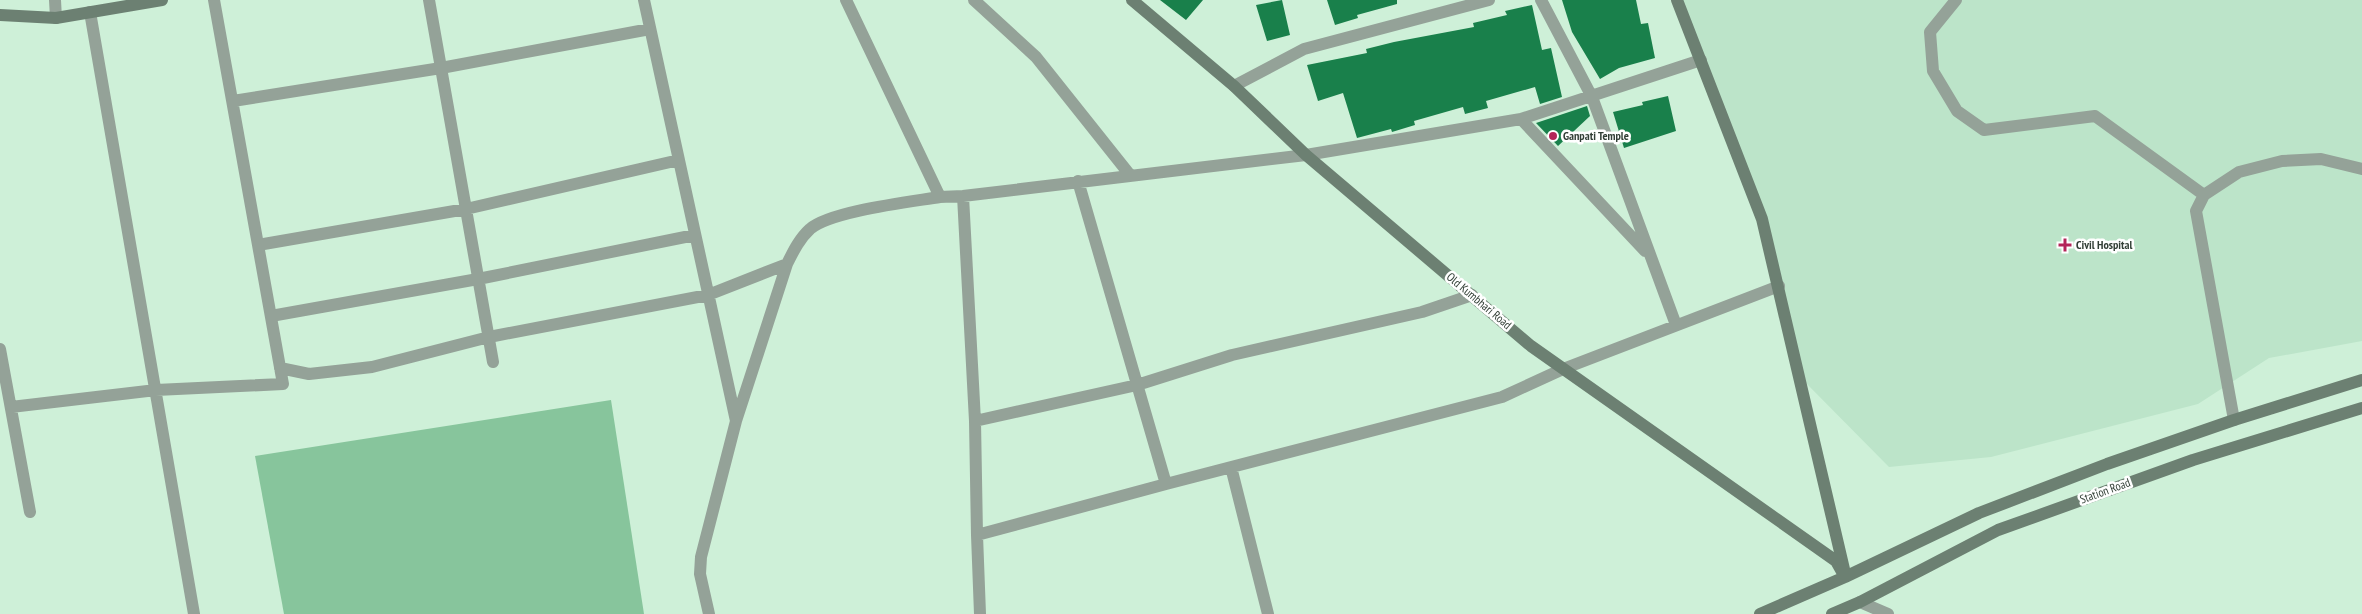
<svg xmlns="http://www.w3.org/2000/svg" width="2362" height="614" font-family="'PT Sans Narrow',sans-serif">
<style>
.built{fill:#bce4c9}
.green{fill:#87c59c}
.building{fill:#19804b}
.lines{fill:none;stroke-linecap:round;stroke-linejoin:round}
.street{stroke:#94a298;stroke-width:12}
.secondary{stroke:#6c8072;stroke-width:12}
.poi-dot{fill:#b32559;stroke:#fff;stroke-width:2}
.labels{text-anchor:middle;stroke-width:5;stroke-linejoin:round;paint-order:stroke}
.poi-label{font-size:12px;font-weight:bold;fill:#323f36;stroke:#fff;text-anchor:start}
.street-label{font-size:12px;fill:#323f36;stroke:#fff}
</style>
<rect width="100%" height="100%" fill="#cef0d8"/>
<path class="built" d="M 1677,0 L 2362,0 L 2362,341 L 2269,358 L 2198,404 L 1991,457 L 1889,467 L 1802,379 L 1762,219 Z"/>
<path class="green" d="M 611,400 L 644,614 L 284,614 L 255,456 Z"/>
<path class="building" d="M 1160,0 L 1203,0 L 1186,20 Z
M 1282,0 L 1290,35 L 1267,41 L 1256,5 Z
M 1327,0 L 1397,0 L 1397,4 L 1357,15 L 1358,18 L 1335,25 Z
M 1562,0 L 1636,0 L 1641,24 L 1648,23 L 1655,58 L 1619,68 L 1600,79 L 1572,32 Z
M 1532,5 L 1542,50 L 1551,48 L 1562,97 L 1540,104 L 1535,87 L 1486,101 L 1488,108 L 1465,114 L 1463,107 L 1414,121 L 1415,125 L 1392,132 L 1391,129 L 1357,138 L 1343,93 L 1318,101 L 1307,65 L 1367,53 L 1366,49 L 1394,42 L 1474,27 L 1473,23 L 1507,15 L 1505,11 Z
M 1668,96 L 1676,131 L 1624,148 L 1613,112 L 1643,105 L 1642,102 Z
M 1587,106 L 1590,116 L 1558,146 L 1536,123 Z"/>
<g class="lines">
<path class="street" d="M 55,0 L 56,18
M 429,0 L 493,362
M 644,0 L 736,421
M 846,0 L 940,197 L 963,196 L 1306,155 L 1521,119 L 1701,60
M 974,0 L 1036,57 L 1130,175
M 1541,0 L 1592,97 L 1676,325
M 1956,0 L 1930,32 L 1933,71 L 1957,111 L 1984,130 L 2095,116 L 2204,195
M 90,12 L 194,614
M 1234,86 L 1304,49 L 1489,0
M 233,101 L 441,68 L 650,29
M 1521,119 L 1645,251
M 1078,181 L 1166,484 L 1502,397 L 1563,369 L 1779,286
M 963,196 L 975,421 L 977,535 L 1166,484
M 258,245 L 466,209 L 679,160
M 271,316 L 478,279 L 695,235
M 0,349 L 30,512
M 280,368 L 309,374 L 372,367 L 489,337 L 708,295 L 787,264
M 11,407 L 156,390 L 283,384 L 214,0
M 2234,420 L 2196,211 L 2204,195 L 2239,172 L 2282,161 L 2321,159 L 2362,169
M 975,421 L 1137,385 L 1232,355 L 1422,312 L 1472,295
M 1231,467 L 1268,614
M 977,535 L 980,614
M 1860,602 L 1888,614
M 709,614 L 700,574 L 701,557 L 736,421 L 787,264 C 793,252 799,239 810,229 C 831,211 910,202 940,197"/>
<path class="secondary" d="M 1132,0 L 1234,86 L 1306,155 L 1531,346 L 1836,561 L 1845,577
M 1677,0 L 1762,219 L 1844,569
M 0,15 L 56,18 L 162,0
M 1760,614 L 1845,577 L 1979,513 L 2107,464 L 2234,420 L 2362,380
M 1832,614 L 1860,602 L 1998,530 L 2193,460 L 2362,408"/>
</g>
<g class="poi-dot">
<circle cx="1553" cy="136" r="5"/>
<path d="M2062.5 237.5h5v5h5v5h-5v5h-5v-5h-5v-5h5z"/>
</g>
<g class="labels">
<g class="poi-label">
<text x="1563" y="140">Ganpati Temple</text>
<text x="2076" y="249">Civil Hospital</text>
</g>
<g class="street-label">
<text transform="translate(1479 301) rotate(40)" y="4">Old Kumbhari Road</text>
<text transform="translate(2105 491) rotate(-20)" y="4">Station Road</text>
</g>
</g>
</svg>
